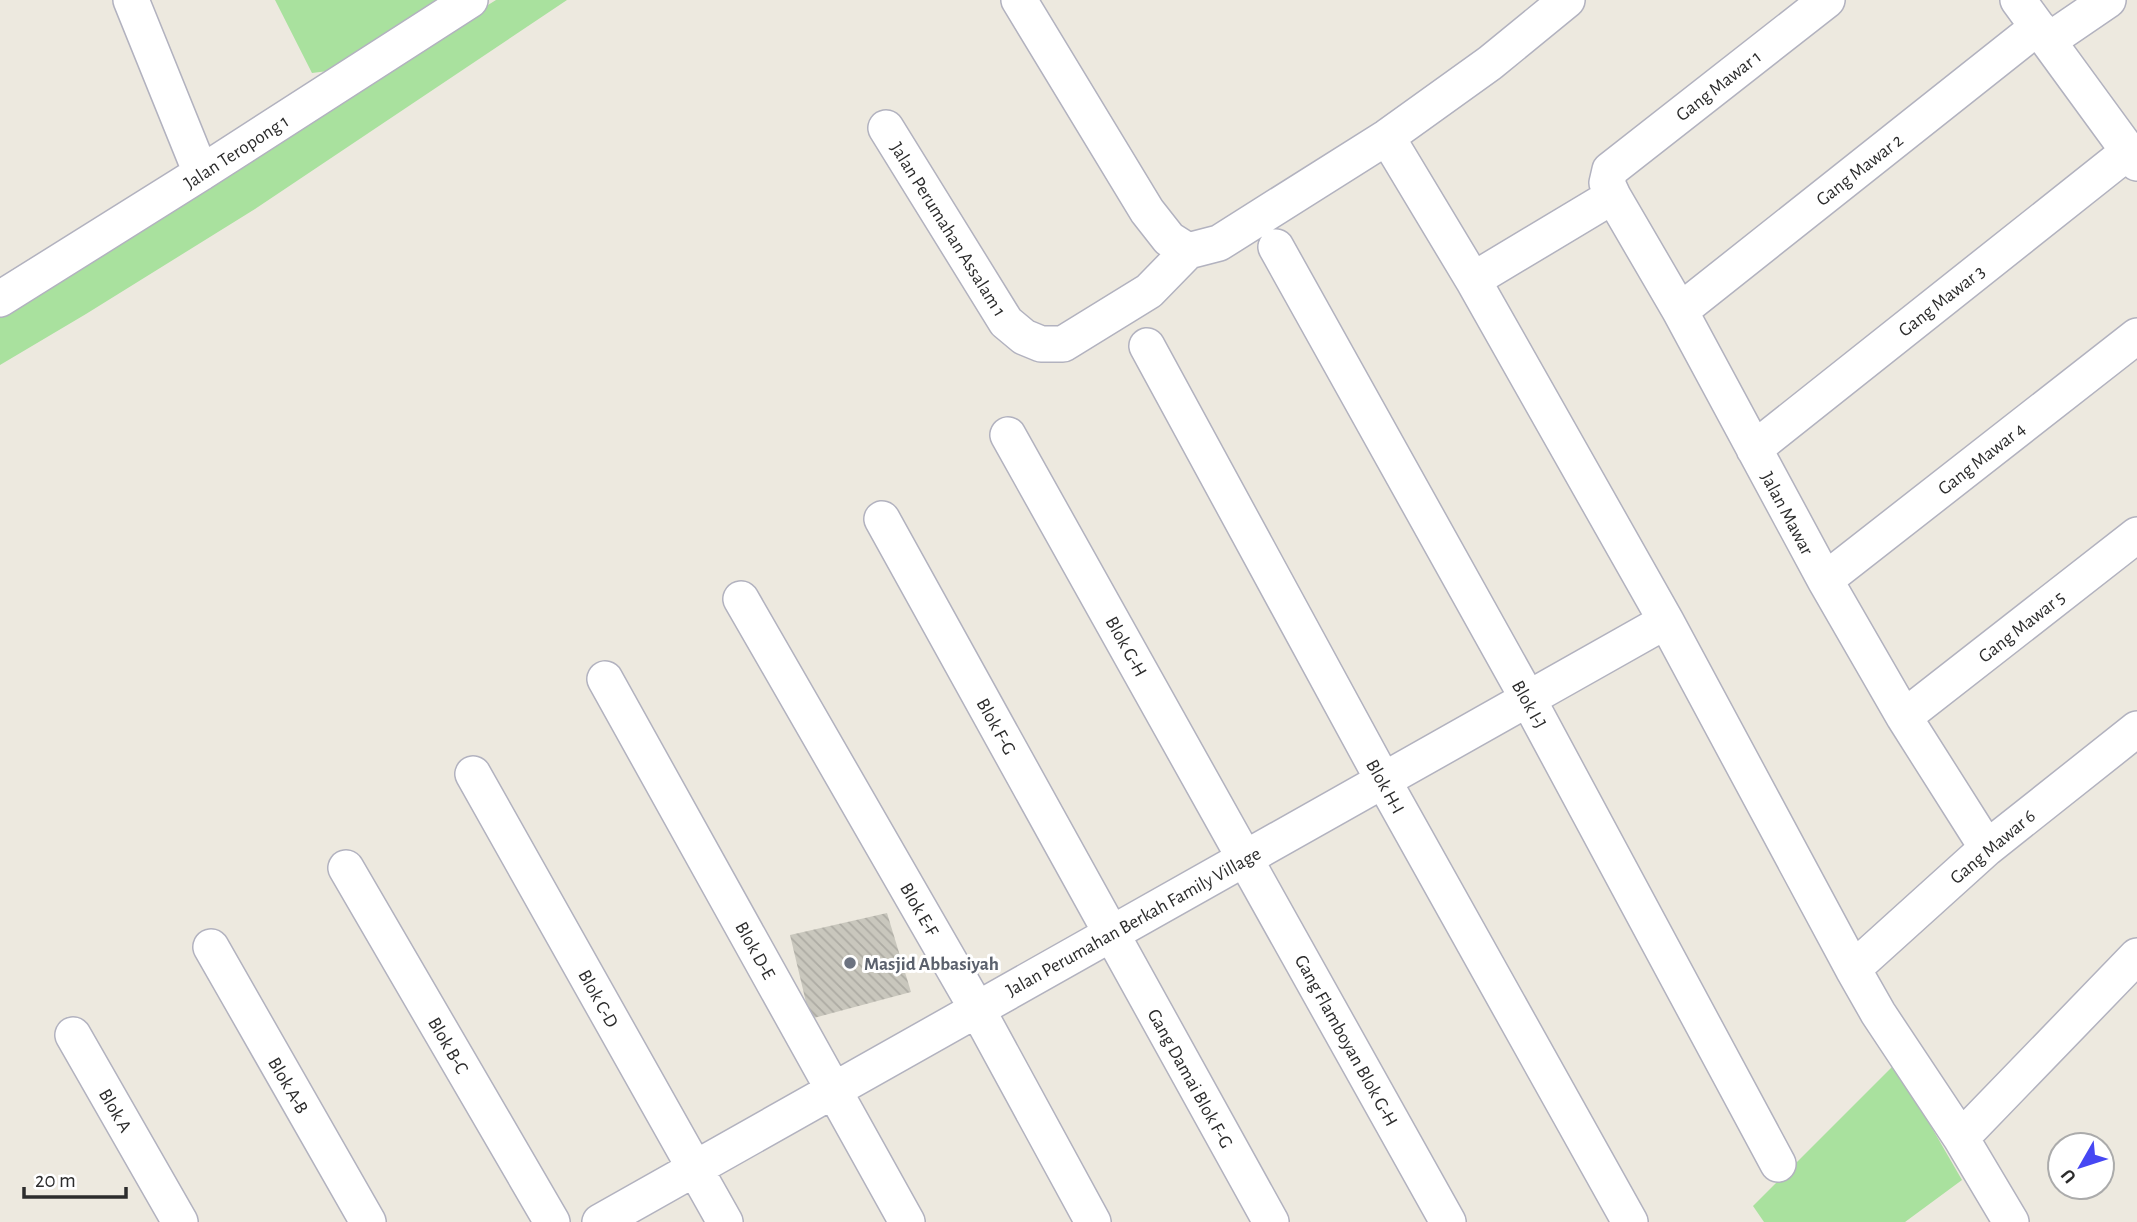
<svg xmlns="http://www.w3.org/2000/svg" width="2137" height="1222" font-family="'Alegreya Sans',sans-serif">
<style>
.grass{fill:#a9e19e}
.building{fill:url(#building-back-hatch)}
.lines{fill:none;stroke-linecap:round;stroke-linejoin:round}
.minor-casing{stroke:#b2b2bf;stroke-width:38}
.minor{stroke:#fff;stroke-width:35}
.worship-dot{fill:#6b7280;stroke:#fff;stroke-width:2.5}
.labels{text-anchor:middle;stroke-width:6;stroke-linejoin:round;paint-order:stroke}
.street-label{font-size:19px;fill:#2c2c2c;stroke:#fff}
.worship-label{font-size:19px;font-weight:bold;fill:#5b616d;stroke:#fff;text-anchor:start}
</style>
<defs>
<pattern id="building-back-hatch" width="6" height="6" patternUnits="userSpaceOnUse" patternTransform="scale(1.75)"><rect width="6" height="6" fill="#c9c7bd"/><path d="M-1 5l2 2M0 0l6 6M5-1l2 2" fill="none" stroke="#adaba3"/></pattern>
</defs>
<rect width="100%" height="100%" fill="#ede9df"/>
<path class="grass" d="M 275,0 L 440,0 L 328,71 L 312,73 Z
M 496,0 L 567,0 L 255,209 L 86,314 L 0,365 L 0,311 Z
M 1895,1064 L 1962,1180 L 1905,1222 L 1764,1222 L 1753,1206 Z"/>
<path class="building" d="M 887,913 L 911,992 L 810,1019 L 790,935 Z"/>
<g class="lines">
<defs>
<path id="minor" d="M 131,0 L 201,173
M 1019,0 L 1147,211 L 1169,239 L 1188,251 L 1219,243 L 1387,137 L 1490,63 L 1567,0
M 1827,0 L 1610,170 L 1607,183 L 1613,196 L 1680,311 L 1825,580 L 1904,717 L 1987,848
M 2018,0 L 2137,163
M 2048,41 L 2108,0
M 886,128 L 1006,322 L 1024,337 L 1041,344 L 1063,344 L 1149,291 L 1188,251
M 1387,137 L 1473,280 L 1666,621 L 1853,969 L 1878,1013 L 1961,1138 L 2011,1222
M 1276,247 L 1528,699 L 1778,1164
M 1473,280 L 1613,196
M 0,299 L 201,173 L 470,0
M 1680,311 L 2038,27
M 1147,346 L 1383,780 L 1630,1222
M 1008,435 L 1448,1222
M 1754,449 L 2128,152
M 882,519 L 1271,1222
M 1825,580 L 2137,336
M 741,599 L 977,1009 L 1093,1222
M 605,679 L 907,1222
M 1904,717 L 2137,535
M 473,774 L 725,1222
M 346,868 L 552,1222
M 211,947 L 368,1222
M 1853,969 L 1987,848 L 2137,729
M 73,1035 L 180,1222
M 1961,1138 L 2137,956
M 600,1222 L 1666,621"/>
</defs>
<use href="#minor" class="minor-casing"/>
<use href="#minor" class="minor"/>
</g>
<circle class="worship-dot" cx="850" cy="963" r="7"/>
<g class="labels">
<g class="street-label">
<text transform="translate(1718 85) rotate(-38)" y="7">Gang Mawar 1</text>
<text transform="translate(236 151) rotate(-33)" y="7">Jalan Teropong 1</text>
<text transform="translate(1859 169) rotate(-38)" y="7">Gang Mawar 2</text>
<text transform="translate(949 229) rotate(58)" y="7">Jalan Perumahan Assalam 1</text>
<text transform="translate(1941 300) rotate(-38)" y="7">Gang Mawar 3</text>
<text transform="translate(1981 458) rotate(-38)" y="7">Gang Mawar 4</text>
<text transform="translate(1788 513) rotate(62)" y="7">Jalan Mawar</text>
<text transform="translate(2021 626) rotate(-38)" y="7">Gang Mawar 5</text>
<text transform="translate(1127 646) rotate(61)" y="7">Blok G-H</text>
<text transform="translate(1530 704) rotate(61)" y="7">Blok I-J</text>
<text transform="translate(997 726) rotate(61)" y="7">Blok F-G</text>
<text transform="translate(1386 786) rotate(61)" y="7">Blok H-I</text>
<text transform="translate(1992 846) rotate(-40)" y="7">Gang Mawar 6</text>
<text transform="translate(920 909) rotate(60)" y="7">Blok E-F</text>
<text transform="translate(1133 921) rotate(-29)" y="7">Jalan Perumahan Berkah Family Village</text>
<text transform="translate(756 950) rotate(61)" y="7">Blok D-E</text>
<text transform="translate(599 998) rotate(61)" y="7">Blok C-D</text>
<text transform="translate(1347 1040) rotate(61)" y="7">Gang Flamboyan Blok G-H</text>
<text transform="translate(449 1045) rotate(60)" y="7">Blok B-C</text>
<text transform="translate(1191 1078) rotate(61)" y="7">Gang Damai Blok F-G</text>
<text transform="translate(289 1085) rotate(60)" y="7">Blok A-B</text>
<text transform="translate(116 1110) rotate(60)" y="7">Blok A</text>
</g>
<g class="worship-label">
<text x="864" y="970">Masjid Abbasiyah</text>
</g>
</g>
<g transform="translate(2081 1166) rotate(231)"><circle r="33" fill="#ffffff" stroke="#ababab" stroke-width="2"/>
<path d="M0-5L12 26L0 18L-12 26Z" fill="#4647f3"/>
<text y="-10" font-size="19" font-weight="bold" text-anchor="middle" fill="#2c2c2c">U</text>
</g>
<path d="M24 1187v10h102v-10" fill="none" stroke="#2c2c2c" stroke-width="3.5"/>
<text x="35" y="1187" font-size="21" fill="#2c2c2c" stroke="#ffffff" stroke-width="5" paint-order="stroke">20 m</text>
</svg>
